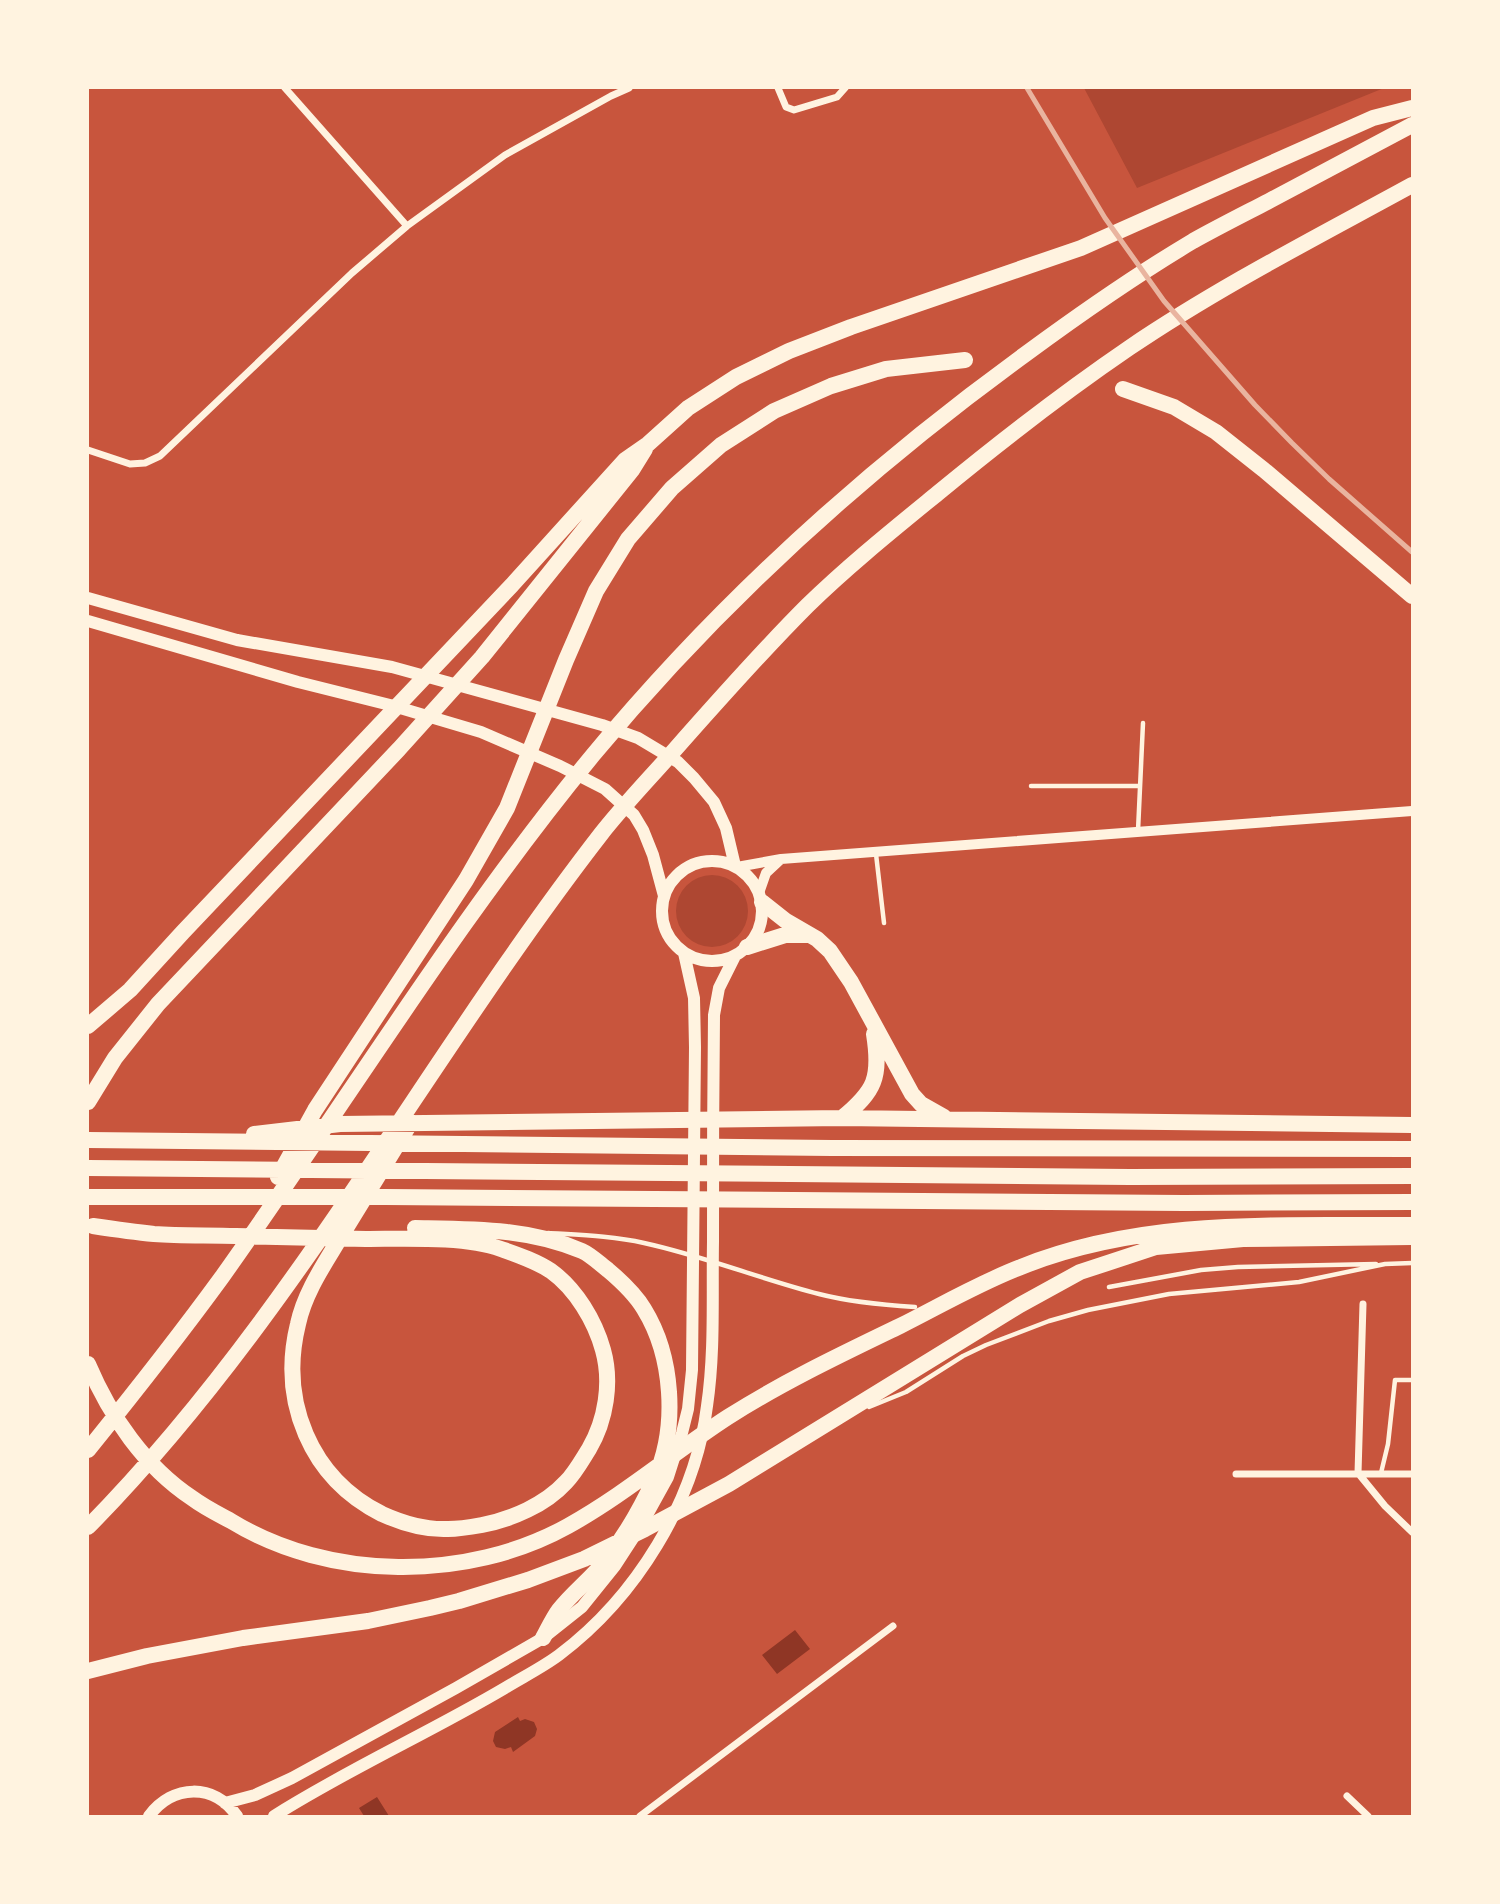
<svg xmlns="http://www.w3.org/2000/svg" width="1500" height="1904" font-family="'IBM Plex Sans',sans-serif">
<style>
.green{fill:#ae4732}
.water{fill:#8f3625}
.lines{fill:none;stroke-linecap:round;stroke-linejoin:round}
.service{stroke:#fff3e0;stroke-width:4.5}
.minor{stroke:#fff3e0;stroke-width:7}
.tertiary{stroke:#fff3e0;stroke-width:10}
.secondary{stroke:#fff3e0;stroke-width:12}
.motorway{stroke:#fff3e0;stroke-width:16}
.rail{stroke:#e9b49f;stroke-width:5}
</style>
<rect width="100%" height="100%" fill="#c8553d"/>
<path class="green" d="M 1084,88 L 1384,88 L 1137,188 Z
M676 911a36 36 0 1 1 72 0a36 36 0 1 1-72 0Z"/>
<path class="water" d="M 795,1630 L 810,1649 L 777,1674 L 762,1655 Z
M 518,1717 L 520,1721 L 525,1719 L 534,1722 L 537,1729 L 535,1736 L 513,1752 L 511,1747 L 505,1749 L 496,1747 L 493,1741 L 495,1732 Z
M 377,1797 L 389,1816 L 364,1816 L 359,1808 Z"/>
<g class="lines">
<path class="service" d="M 1031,786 L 1140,786
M 1138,831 L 1143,723
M 876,854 L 884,923
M 548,1233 C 580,1235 613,1236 644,1243 C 704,1256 760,1279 819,1294 C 850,1302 883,1305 915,1307
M 1385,1264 L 1412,1263
M 1109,1287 L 1201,1270 L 1238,1267 L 1376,1264
M 869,1407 L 906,1392 L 963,1356 L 986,1345 L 1049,1321 L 1088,1310 L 1169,1294 L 1299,1282 L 1385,1264
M 1381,1473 L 1388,1444 L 1395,1380 L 1412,1380"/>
<path class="minor" d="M 285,88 L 407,226
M 778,88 L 786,107 L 794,110 L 837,97 L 845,88
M 88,450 L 130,464 L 145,463 L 160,456 L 352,273 L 407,226 L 505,155 L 611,96 L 629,88
M 1363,1304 L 1358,1473 L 1385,1506 L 1412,1532
M 1236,1474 L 1412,1474
M 1347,1796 L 1368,1816
M 640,1816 L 893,1626"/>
<path class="tertiary" d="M 737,867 L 781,859 L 1412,811
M 759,893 L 766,873 L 781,859"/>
<path class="secondary" d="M 88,598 L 237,640 L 392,667 L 602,725 L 638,738 L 678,762 L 694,778 L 714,802 L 726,828 L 735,866
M 88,621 L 298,682 L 390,705 L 481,732 L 560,766 L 605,789 L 634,815 L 643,830 L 653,855 L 664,896
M662 911a50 50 0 1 1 100 0a50 50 0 1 1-100 0Z
M 225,1803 L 255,1795 L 292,1778 L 456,1688 L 543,1638 L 582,1607 L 615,1566 L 641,1526 L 668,1477 L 682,1433 L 688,1409 L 692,1370 L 695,1047 L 694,998 L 684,953
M 149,1816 C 173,1784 214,1783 237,1816
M 274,1816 C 348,1769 429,1733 505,1688 C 523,1677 543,1667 559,1655 C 636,1597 695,1502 707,1406 C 715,1352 712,1297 713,1242 C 713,1166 713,1091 714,1015 L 719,988 L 735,956"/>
<path class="motorway" d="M 1123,389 L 1174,407 L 1216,432 L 1264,470 L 1412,596
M 762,902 L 786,921 L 817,939 L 830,951 L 851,982 L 912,1094 L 921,1104 L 944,1117
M 747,947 L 785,935 L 807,935
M 88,1026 L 130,990 L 183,932 L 512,585 L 625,460 L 648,444 L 688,408 L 736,377 L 789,351 L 851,327 L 1081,248 L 1373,118 L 1412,108
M 88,1102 L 115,1058 L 158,1004 L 399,749 L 482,657 L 632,470 L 645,449
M 842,1118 C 875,1091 881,1078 874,1034
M 254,1134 L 340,1124 L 842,1118 L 1412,1125
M 88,1140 L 832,1148 L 1412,1149
M 88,1168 L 1130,1177 L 1412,1176
M 278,1177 L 315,1110 L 466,880 L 507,808 L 566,660 L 596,591 L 628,539 L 672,488 L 721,445 L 774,411 L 831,386 L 886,369 L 965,360
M 88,1197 L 386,1197 L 1184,1203 L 1412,1202
M 93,1226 C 113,1229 134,1232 154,1234 C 181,1236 209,1235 236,1236 C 279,1237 322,1238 366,1239 C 405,1239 465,1236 501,1249 C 518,1255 536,1261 551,1271 C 576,1289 595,1321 603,1350 C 612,1382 606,1420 589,1449 C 582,1460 575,1473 566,1482 C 545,1505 512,1519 482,1525 C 471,1527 459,1529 448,1529 C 426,1530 402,1523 382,1514 C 310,1478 279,1401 298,1324 C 305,1291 326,1262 343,1233 C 366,1196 388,1159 411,1122
M 415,1228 C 472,1229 529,1228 582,1251 C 591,1255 600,1264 608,1270 C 621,1281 635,1294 644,1309 C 673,1356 678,1427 655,1478 C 642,1506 626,1535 606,1560 C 592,1578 573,1592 559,1610 C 553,1618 548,1629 543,1638
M 88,1364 C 110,1416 145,1467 192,1498 C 204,1507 218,1514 231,1521 C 329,1581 467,1582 568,1526 C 624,1495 674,1452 728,1417 C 783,1382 842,1354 900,1326 C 940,1306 979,1283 1021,1267 C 1145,1217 1282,1226 1412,1225
M 88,1450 C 134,1393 179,1336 222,1277 C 346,1103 457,920 593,755 C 719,603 867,469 1027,353 C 1080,314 1136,275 1193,241 C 1218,227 1244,214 1269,201 C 1317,175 1365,150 1412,125
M 88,1527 C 291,1321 425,1061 601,834 C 623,806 648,780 671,754 C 715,704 760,653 807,606 C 848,566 894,529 938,493 C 1000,442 1063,393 1129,348 C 1219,287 1317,237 1412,185
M 88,1671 L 147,1656 L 243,1638 L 368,1621 L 430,1608 L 459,1601 L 528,1580 L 584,1559 L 645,1529 L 729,1484 L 1020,1305 L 1080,1272 L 1156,1247 L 1243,1239 L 1412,1237"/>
<path class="rail" d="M 1027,88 L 1105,218 L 1164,301 L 1255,405 L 1292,443 L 1329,479 L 1412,552"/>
</g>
<rect width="1500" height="1904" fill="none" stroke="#fff3e0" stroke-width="178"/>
</svg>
